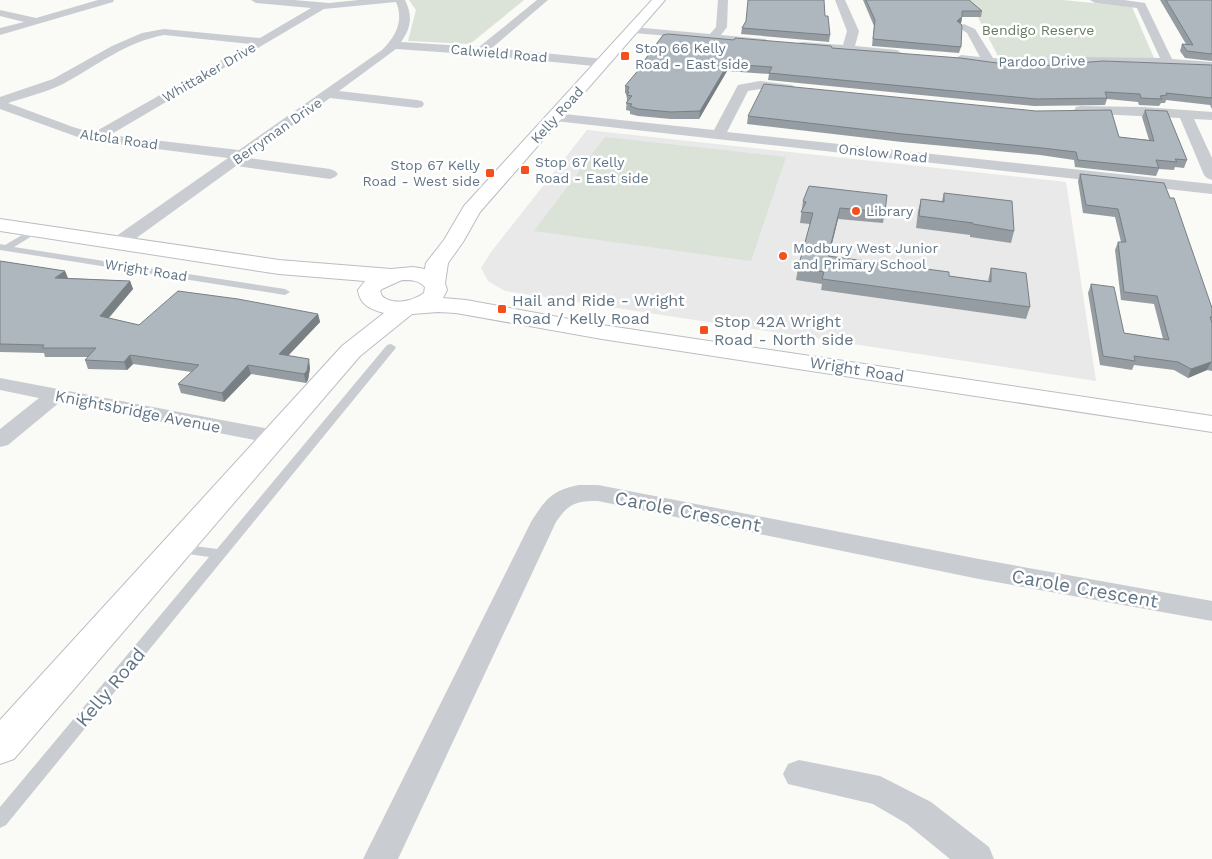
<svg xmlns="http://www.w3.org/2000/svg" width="1212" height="859" font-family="'Work Sans',sans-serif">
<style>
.built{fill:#e8e9e8}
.green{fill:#dbe2d8}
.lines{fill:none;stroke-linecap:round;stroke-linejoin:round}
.secondary-casing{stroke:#b9bfc4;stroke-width:2}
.lane{fill:#c9cdd1;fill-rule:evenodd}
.street{fill:#c9cdd1;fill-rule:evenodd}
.secondary{fill:#fff;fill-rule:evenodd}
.wall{fill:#959da3}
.shaded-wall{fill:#798084}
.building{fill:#adb7bd;stroke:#798084}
.poi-dot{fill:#f3501e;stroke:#fff;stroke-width:2}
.labels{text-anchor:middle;stroke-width:5;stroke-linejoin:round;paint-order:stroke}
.far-park-label{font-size:14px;fill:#667b61;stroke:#fff}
.far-poi-label{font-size:14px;fill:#627585;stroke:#fff;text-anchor:start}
.far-street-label{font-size:14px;fill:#627585;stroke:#fff}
.poi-label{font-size:16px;fill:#627585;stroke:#fff;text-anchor:start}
.street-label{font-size:16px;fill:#627585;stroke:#fff}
.near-street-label{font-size:19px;fill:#627585;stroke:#fff}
</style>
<rect width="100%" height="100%" fill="#fafaf7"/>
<path class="built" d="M 587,130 L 1066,182 L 1096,381 L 505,291 L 488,281 L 481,268 L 491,252 Z"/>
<path class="green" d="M 409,0 L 524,0 L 470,44 L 408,41 L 416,10 Z
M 969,0 L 1063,0 L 1132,7 L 1154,58 L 1023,61 L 1000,60 Z
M 605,137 L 786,157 L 751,261 L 534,231 Z"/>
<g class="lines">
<defs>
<path id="secondary" d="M 652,0 L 665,0 L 480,212 L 463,242 L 448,263 L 445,283 L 447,290 L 443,298 L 466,300 L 602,325 L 1212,416 L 1212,432 L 602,339 L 456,313 L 438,312 L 412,314 L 360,356 L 14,759 L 0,764 L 0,720 L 342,346 L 384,313 C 370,309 360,305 358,290 L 365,281 L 279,274 L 0,231 L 0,219 L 279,260 L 391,269 L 413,267 L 425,269 L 426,263 L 444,240 L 464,206 ZM 402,280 C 411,280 419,280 425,287 L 424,293 C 413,301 393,306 382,296 L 380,291 L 382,289 Z"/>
</defs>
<use href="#secondary" class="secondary-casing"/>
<path class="lane" d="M 34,228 L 37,229 L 37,233 L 14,247 L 285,289 L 290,292 L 285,295 L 0,250 L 0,244 L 5,245 Z
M 391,344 L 396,347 L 395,349 L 6,825 L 0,828 L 0,807 L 209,557 L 174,552 L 173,549 L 174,546 L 179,544 L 217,549 L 387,345 Z"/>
<path class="street" d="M 98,0 L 114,0 L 113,2 L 0,35 L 0,28 L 24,22 L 0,16 L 0,10 L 36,18 Z
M 251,0 L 294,0 L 329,3 L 359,0 L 405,0 C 413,16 411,28 401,42 L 479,47 L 537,0 L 548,0 L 492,48 L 604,59 L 610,63 L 604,67 L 482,55 L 396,49 L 339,91 L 417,100 L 422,101 L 424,104 L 422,107 L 417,108 L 330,98 L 248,158 L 330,169 L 335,171 L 338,174 L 335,177 L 330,179 L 236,166 L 124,247 L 118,248 L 112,247 L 109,243 L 112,239 L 228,158 L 86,140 L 0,109 L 0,97 L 53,79 L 112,46 L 142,33 L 164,29 L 260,38 L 311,8 L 256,3 ZM 396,2 C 404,21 396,36 382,50 L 239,150 L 110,135 L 324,9 ZM 164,35 L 250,44 L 93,133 L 73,127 L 8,103 C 26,97 47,92 63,84 C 96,66 126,42 164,35 Z
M 718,0 L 728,0 L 727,27 L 721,35 L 765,39 L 771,42 L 769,44 L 633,33 L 627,30 L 633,27 L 710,34 L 716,27 Z
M 835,0 L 845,0 L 859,31 L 855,46 L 897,50 L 903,54 L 901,57 L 798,47 L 796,45 L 798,43 L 802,42 L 843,45 L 847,31 Z
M 1090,0 L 1124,0 L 1145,3 L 1172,59 L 1212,62 L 1212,70 L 1168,66 L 1082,65 L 1024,69 L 961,63 L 955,59 L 961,55 L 980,57 L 967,33 L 958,27 L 964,24 L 975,29 L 993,58 L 1024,61 L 1082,57 L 1160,58 L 1137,8 L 1095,3 Z
M 760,81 L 792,85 L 798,89 L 792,93 L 760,89 L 748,91 L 727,132 L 1212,184 L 1212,194 L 555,121 L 548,117 L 555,113 L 714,130 L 738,85 Z
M 1081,106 L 1144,107 L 1212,112 L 1212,120 L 1194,119 L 1212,158 L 1212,180 L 1207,178 L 1204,175 L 1180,118 L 1076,113 L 1074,110 L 1076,107 Z
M 0,378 L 275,430 L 283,432 L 286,437 L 283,442 L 275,444 L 60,402 L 8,445 L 0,447 L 0,429 L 39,398 L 0,390 Z
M 579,485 L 598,485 L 979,559 L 1212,601 L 1212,621 L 979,579 L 598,501 C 576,501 569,503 556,522 L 398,859 L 363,859 L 531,522 C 545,500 552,490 579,485 Z
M 799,760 L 880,776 L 931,802 L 989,847 L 994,859 L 950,859 L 907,824 L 873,804 L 788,784 L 783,774 L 788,764 Z"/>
<use href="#secondary" class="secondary"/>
</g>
<path class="wall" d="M 863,0 L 969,0 L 982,11 L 981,17 L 962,17 L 961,24 L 961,47 L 959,53 L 872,46 L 874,26 Z
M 1160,0 L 1212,0 L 1212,61 L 1185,58 L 1180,51 L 1182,44 L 1186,44 Z
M 825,16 L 830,35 L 829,42 L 741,34 L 742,28 L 746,21 Z
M 832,48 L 1027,67 L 1212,65 L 1212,109 L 1210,105 L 1166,100 L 1165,103 L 1161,103 L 1159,106 L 1139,105 L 1138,102 L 1107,99 L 1105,105 L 1034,106 L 768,80 L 769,74 L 727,71 L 699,119 L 671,119 L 638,116 L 630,114 L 630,111 L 626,110 L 627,99 L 626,94 L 625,93 L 625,86 L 644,64 L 644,61 Z
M 1145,110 L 1187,160 L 1184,168 L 1175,167 L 1174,170 L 1159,169 L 1156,176 L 1075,167 L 1074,160 L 1040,155 L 902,142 L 747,124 L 748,116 L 1119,137 L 1149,140 L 1142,117 Z
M 1080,174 L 1164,183 L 1212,308 L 1212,371 L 1207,370 L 1188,378 L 1174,370 L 1134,365 L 1132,370 L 1100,365 L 1088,293 L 1091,284 L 1124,333 L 1163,339 L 1154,304 L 1121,300 L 1115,250 L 1118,242 L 1121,242 L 1115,217 L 1083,213 L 1078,181 Z
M 944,193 L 1014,231 L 1011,243 L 970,237 L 970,235 L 916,228 L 918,211 L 921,199 L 942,201 Z
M 803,201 L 885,212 L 883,223 L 838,219 L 829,256 L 949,276 L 988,281 L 991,268 L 1030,307 L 1026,319 L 821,290 L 822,284 L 796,280 L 798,268 L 810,224 L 800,223 Z
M 0,261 L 65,271 L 68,278 L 130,281 L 133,289 L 109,318 L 139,325 L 318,314 L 320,322 L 288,356 L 310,368 L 308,380 L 306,383 L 251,374 L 224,402 L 181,393 L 178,384 L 192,372 L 133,364 L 127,370 L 88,369 L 85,360 L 88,357 L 45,357 L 44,353 L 0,352 Z"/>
<path class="shaded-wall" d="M 962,17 L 961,23 L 957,21 Z
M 728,64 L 727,71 L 699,119 L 700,111 Z
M 840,208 L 838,219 L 826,267 L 828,256 Z
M 65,271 L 68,279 L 55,278 Z
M 130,281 L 133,289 L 103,324 L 100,316 Z
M 318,314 L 320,322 L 281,363 L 279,354 Z
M 130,355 L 133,364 L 127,370 L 124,362 Z
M 309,359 L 310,368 L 308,380 L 306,383 L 304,374 Z
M 1211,362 L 1207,370 L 1188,378 L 1191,369 Z
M 248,365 L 251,374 L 224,402 L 222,393 Z"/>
<path class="building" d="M 748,0 L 824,0 L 825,16 L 828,16 L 830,35 L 742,28 L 746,21 Z
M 866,0 L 969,0 L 982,11 L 962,11 L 962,17 L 957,21 L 962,25 L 961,47 L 873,39 L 875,20 Z
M 1166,0 L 1212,0 L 1212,54 L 1187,51 L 1182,44 L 1193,45 Z
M 668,34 L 734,40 L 735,38 L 831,46 L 832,48 L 960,58 L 1027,67 L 1103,61 L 1212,65 L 1212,98 L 1166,93 L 1167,95 L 1160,96 L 1162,99 L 1141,98 L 1140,94 L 1105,92 L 1107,98 L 1036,99 L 769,73 L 772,67 L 728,64 L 700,111 L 671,112 L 638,109 L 630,106 L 632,104 L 626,103 L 632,96 L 627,95 L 629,92 L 627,92 L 629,87 L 625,86 L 646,61 L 644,61 L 663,35 Z
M 764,84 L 1036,111 L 1111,110 L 1119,137 L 1154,141 L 1145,110 L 1167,111 L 1187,160 L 1175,159 L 1177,162 L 1156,160 L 1159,168 L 1078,160 L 1076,152 L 1042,148 L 903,134 L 748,116 Z
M 1080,174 L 1164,183 L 1170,198 L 1174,198 L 1212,308 L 1212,317 L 1210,317 L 1212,323 L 1212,362 L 1211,362 L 1191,369 L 1178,362 L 1134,356 L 1135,361 L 1103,356 L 1091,284 L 1114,287 L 1124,333 L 1169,340 L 1157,296 L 1124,292 L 1118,242 L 1126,242 L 1118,209 L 1086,205 Z
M 809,186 L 887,195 L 885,212 L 840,208 L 828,256 L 949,272 L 949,276 L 991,282 L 991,268 L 1026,273 L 1030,307 L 822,279 L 824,272 L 798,268 L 813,213 L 801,212 L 806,202 L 803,201 Z
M 944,193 L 1012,201 L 1014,231 L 973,224 L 973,223 L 919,216 L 921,199 L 944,202 Z
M 0,261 L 65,271 L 55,278 L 130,281 L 100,316 L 139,325 L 178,291 L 238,299 L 318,314 L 279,354 L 309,359 L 307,371 L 304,374 L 248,365 L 222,393 L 178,384 L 199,365 L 130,355 L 124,362 L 85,360 L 96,348 L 42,348 L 44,345 L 0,344 Z"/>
<g class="poi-dot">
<rect x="620" y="51" width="10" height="10" rx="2.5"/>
<rect x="520" y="165" width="10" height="10" rx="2.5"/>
<rect x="485" y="168" width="10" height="10" rx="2.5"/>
<circle cx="856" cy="211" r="5"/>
<circle cx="783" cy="256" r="5"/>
<rect x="497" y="304" width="10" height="10" rx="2.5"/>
<rect x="699" y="325" width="10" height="10" rx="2.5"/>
</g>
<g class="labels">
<g class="far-park-label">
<text x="1038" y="35">Bendigo Reserve</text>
</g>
<g class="far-poi-label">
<text x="635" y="53">Stop 66 Kelly<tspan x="635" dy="16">Road - East side</tspan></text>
<text x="535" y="167">Stop 67 Kelly<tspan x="535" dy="16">Road - East side</tspan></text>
<text x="480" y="170" text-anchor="end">Stop 67 Kelly<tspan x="480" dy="16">Road - West side</tspan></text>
<text x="866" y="216">Library</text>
<text x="793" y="253">Modbury West Junior<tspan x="793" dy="16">and Primary School</tspan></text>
</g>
<g class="far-street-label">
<text transform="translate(499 53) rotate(5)" y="5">Calwield Road</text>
<text transform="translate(1042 61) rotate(-1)" y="5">Pardoo Drive</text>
<text transform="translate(209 72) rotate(-30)" y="5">Whittaker Drive</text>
<text transform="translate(557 115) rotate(-48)" y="5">Kelly Road</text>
<text transform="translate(277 131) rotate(-35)" y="5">Berryman Drive</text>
<text transform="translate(119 139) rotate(8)" y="5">Altola Road</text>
<text transform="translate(883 153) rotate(6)" y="5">Onslow Road</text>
<text transform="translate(146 270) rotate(9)" y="5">Wright Road</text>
</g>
<g class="poi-label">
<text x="512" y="306">Hail and Ride - Wright<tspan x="512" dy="18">Road / Kelly Road</tspan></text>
<text x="714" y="327">Stop 42A Wright<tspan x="714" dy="18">Road - North side</tspan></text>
</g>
<g class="street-label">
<text transform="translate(857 369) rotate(9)" y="6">Wright Road</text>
<text transform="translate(138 411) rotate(11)" y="6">Knightsbridge Avenue</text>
</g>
<g class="near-street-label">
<text transform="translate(688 511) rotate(11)" y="7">Carole Crescent</text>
<text transform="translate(1085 588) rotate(10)" y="7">Carole Crescent</text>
<text transform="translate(110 687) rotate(-50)" y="7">Kelly Road</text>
</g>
</g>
</svg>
